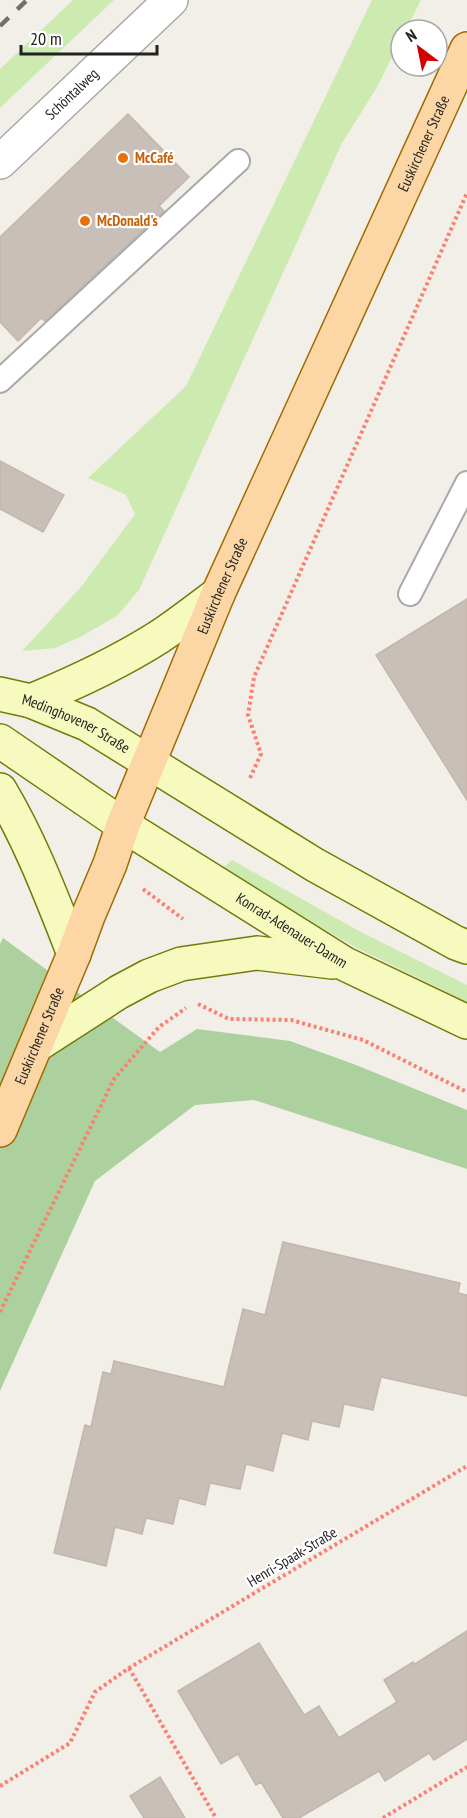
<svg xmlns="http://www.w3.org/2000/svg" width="467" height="1818" font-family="'PT Sans Narrow',sans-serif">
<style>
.grass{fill:#cdebb0}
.forest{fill:#add19e}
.building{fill:#c7bfb8;stroke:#c4b6ab;stroke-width:1.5}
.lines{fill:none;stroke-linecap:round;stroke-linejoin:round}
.lane-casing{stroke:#a9a9a9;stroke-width:26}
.street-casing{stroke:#a9a9a9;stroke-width:36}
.secondary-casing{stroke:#707d05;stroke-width:36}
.primary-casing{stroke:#a06b00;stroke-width:36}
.path{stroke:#fa8072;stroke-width:4;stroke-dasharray:3 3;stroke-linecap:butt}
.lane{stroke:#fff;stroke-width:22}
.street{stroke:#fff;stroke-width:33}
.secondary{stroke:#f7fabf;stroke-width:33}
.primary{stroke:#fcd6a4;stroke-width:33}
.rail{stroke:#707070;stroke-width:4.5;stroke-dasharray:12 12;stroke-linecap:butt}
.food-dot{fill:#e8710a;stroke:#fff;stroke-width:2}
.labels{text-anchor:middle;stroke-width:4.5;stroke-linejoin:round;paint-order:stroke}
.street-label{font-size:15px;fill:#222;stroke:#fff}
.food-label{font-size:15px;font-weight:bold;fill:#c56008;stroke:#fff;text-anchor:start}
</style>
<rect width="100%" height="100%" fill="#f2efe9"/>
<path class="grass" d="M 73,0 L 114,0 L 0,108 L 0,69 Z
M 372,0 L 421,0 L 406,30 L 401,30 L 401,39 L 376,89 L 342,143 L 139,590 L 117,616 L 82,636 L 55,648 L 22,651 L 81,587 L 135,514 L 126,495 L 88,478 L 186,386 Z
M 232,860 L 361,932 L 467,985 L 467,1002 L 357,948 L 233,878 L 225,870 L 224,867 Z"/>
<path class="forest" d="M 3,938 L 160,1052 L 197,1029 L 290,1041 L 356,1065 L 467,1110 L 467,1169 L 254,1100 L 195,1105 L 95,1181 L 0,1391 L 0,944 Z"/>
<path class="building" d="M 128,114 L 189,177 L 159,206 L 164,211 L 45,321 L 41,318 L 18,341 L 0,322 L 0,237 Z
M 0,461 L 64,495 L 43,532 L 0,509 Z
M 467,599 L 467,800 L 376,655 Z
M 283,1242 L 460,1283 L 458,1293 L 467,1295 L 467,1396 L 381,1377 L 373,1410 L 344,1404 L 339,1427 L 312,1421 L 308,1440 L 282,1433 L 273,1471 L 246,1464 L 240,1489 L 210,1483 L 205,1505 L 179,1498 L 173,1524 L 146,1518 L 142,1534 L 115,1527 L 106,1566 L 54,1553 L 85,1425 L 91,1427 L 103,1372 L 111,1374 L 114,1361 L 224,1387 L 243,1309 L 265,1315 Z
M 467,1631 L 467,1739 L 434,1760 L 429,1753 L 385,1781 L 379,1771 L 299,1818 L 283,1818 L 261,1782 L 256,1785 L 238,1754 L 221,1764 L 178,1691 L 259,1643 L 304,1715 L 319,1706 L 339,1738 L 397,1702 L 384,1680 L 413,1662 L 415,1664 Z
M 160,1777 L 185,1818 L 144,1818 L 130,1796 Z"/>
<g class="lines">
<defs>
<path id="lane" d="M 0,381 L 238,161
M 410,594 L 467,483"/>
<g id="street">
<path id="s1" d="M 0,162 L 171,0"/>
</g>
<g id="secondary">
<path id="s2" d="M 0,694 L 31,701 L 87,724 L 315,865 L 456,943 L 467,947"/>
<path d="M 31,701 C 75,683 118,663 159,637 C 179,624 199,608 218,594"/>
<path id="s3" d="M 0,741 L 123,825 L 345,964 L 467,1022"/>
<path d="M 0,790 C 31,842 52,898 74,954"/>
<path d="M 37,1045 L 119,992 L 149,976 L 181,964 L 257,953 L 332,962"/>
</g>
<g id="primary">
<path id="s4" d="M 0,1130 L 74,954 L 88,916 L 110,864 L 123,825 L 218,594 L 467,49"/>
</g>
</defs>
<use href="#lane" class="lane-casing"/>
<use href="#street" class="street-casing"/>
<use href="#secondary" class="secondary-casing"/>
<use href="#primary" class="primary-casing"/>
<path class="path" d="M 250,778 L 261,754 L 248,715 L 254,677 L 467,193
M 143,889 L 183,919
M 198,1004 L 229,1019 L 291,1020 L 363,1040 L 467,1092
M 0,1312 L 114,1079 L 159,1027 L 186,1008
M 129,1668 L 216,1818
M 0,1786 L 70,1743 L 95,1692 L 129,1668 L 467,1466
M 383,1818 L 467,1767"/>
<use href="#lane" class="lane"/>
<use href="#street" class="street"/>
<use href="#secondary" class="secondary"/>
<use href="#primary" class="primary"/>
<path class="rail" d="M 0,26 L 27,0"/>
</g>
<g class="food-dot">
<circle cx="123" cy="158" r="6"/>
<circle cx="85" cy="221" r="6"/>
</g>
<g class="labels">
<g class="street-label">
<text dy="5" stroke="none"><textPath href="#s1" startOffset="99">Schöntalweg</textPath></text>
<text dy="5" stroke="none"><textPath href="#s4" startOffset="1074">Euskirchener Straße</textPath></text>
<text dy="5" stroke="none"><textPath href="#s4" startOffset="588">Euskirchener Straße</textPath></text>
<text dy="5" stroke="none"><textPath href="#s2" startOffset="82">Medinghovener Straße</textPath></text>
<text dy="5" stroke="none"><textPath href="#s3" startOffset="348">Konrad-Adenauer-Damm</textPath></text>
<text dy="5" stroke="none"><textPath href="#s4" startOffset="102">Euskirchener Straße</textPath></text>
<text transform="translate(292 1557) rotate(-31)" y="5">Henri-Spaak-Straße</text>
</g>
<g class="food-label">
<text x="135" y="163">McCafé</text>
<text x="97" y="226">McDonald's</text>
</g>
</g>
<g transform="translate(419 48) rotate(328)"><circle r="28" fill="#ffffff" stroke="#a7a7a7" stroke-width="1.5"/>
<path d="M0-4.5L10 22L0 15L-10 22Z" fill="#d40000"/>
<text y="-9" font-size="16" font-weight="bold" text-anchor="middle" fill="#222222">N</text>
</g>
<path d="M21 45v9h136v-9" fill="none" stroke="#222222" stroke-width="3"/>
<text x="30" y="45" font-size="18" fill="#222222" stroke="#ffffff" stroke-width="4.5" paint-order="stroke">20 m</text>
</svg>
